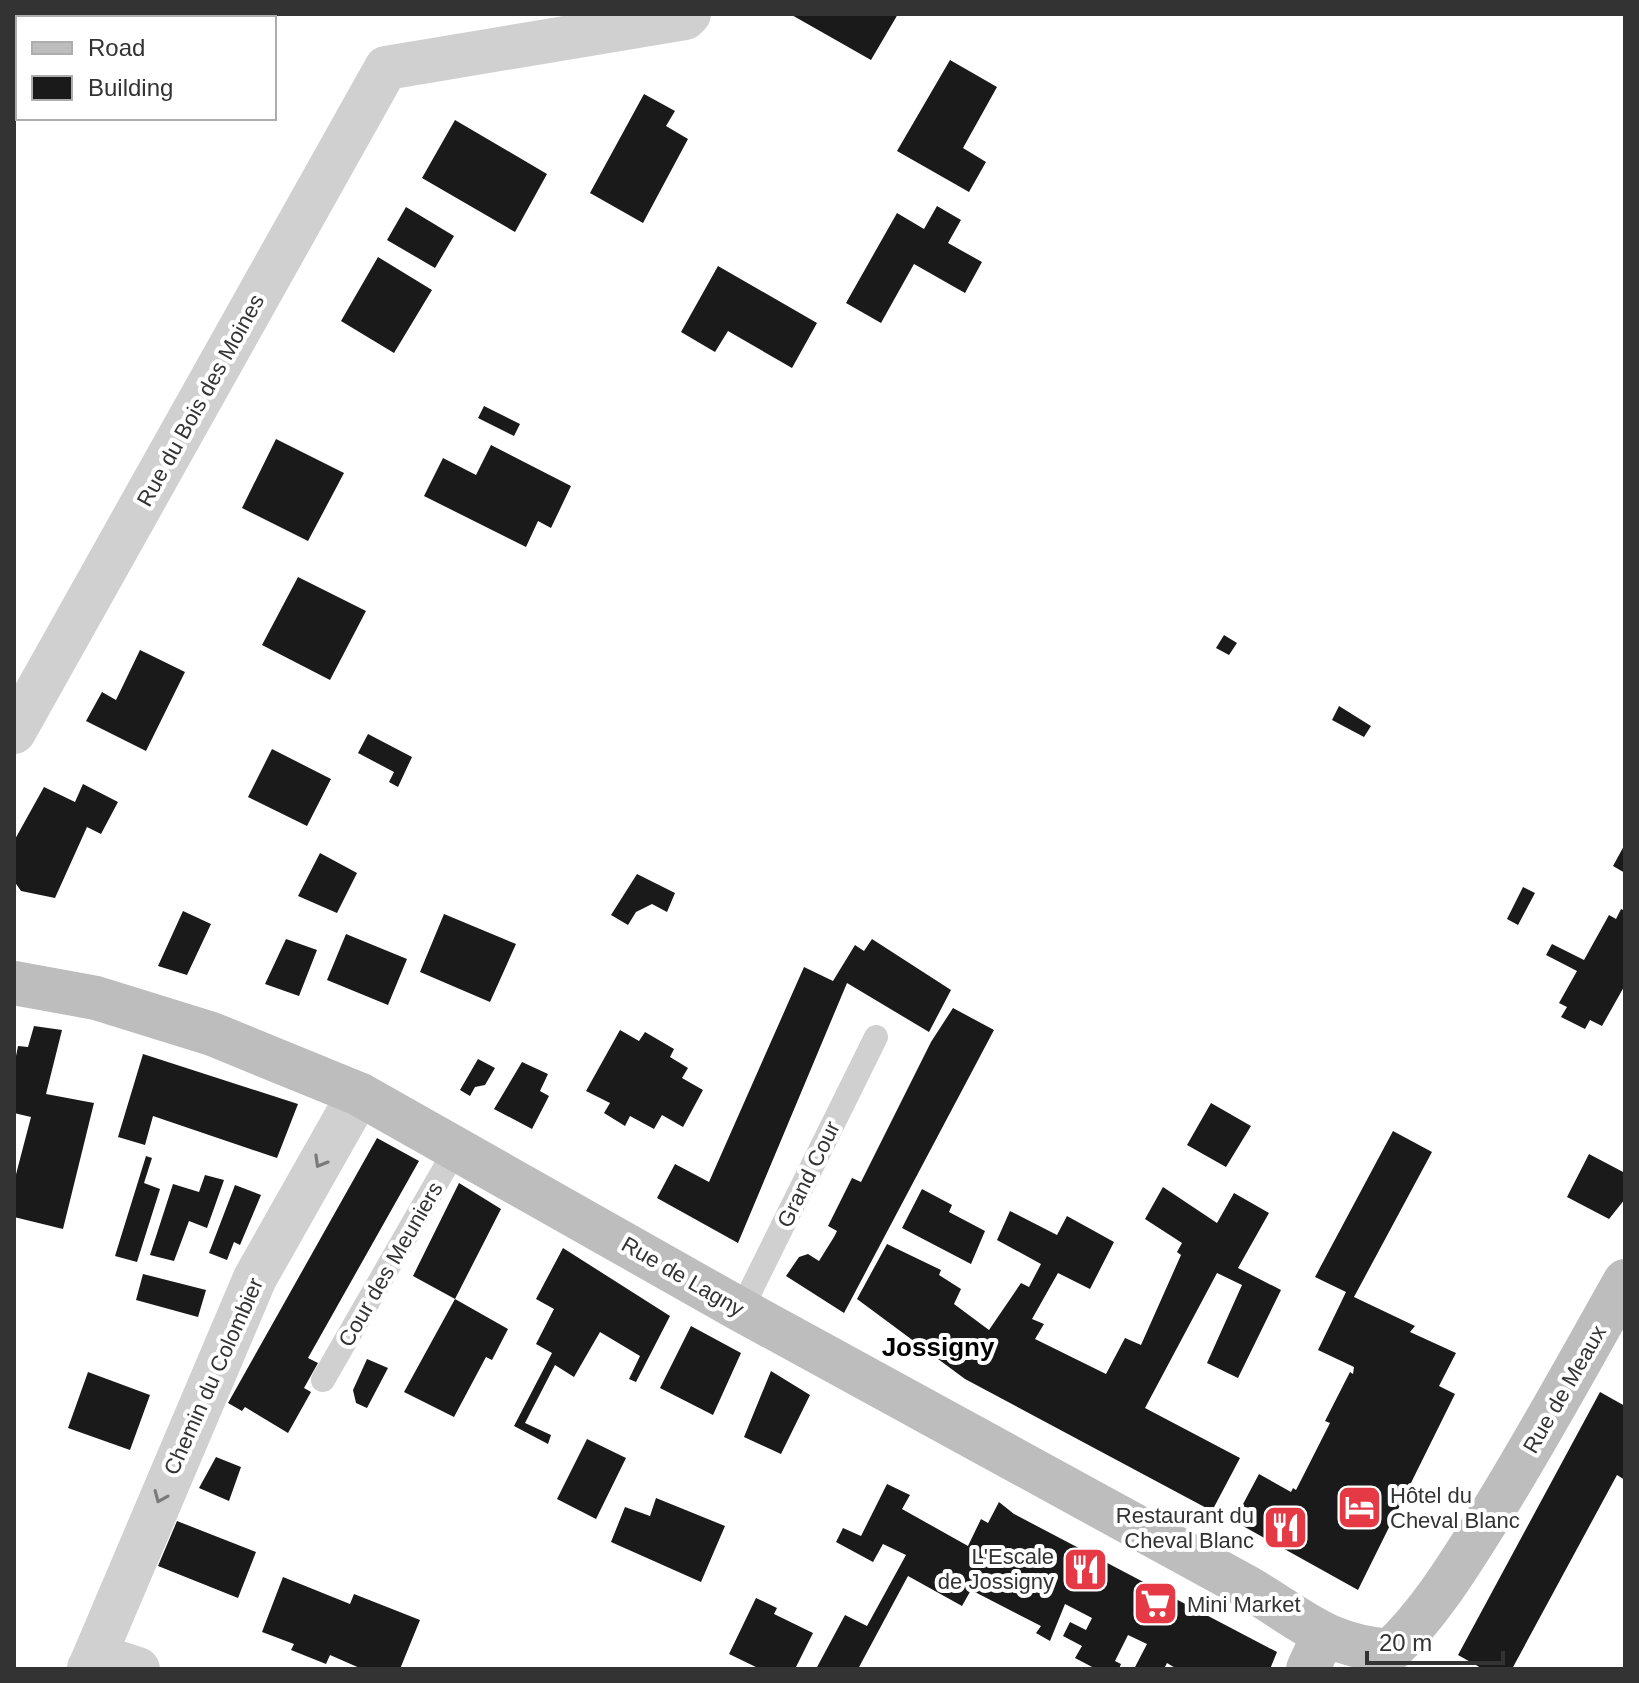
<svg xmlns="http://www.w3.org/2000/svg" width="1639" height="1683" font-family="Helvetica,sans-serif">
<style>
.building{fill:#1a1a1a}
.lines{fill:none;stroke-linecap:round;stroke-linejoin:round}
.lane{stroke:#d0d0d0;stroke-width:24}
.street{stroke:#d0d0d0;stroke-width:44}
.secondary{stroke:#bdbdbd;stroke-width:44}
.oneway{stroke:#7a7a7a}
.labels{text-anchor:middle;stroke-width:8;stroke-linejoin:round;paint-order:stroke}
.street-label{font-size:22px;fill:#333;stroke:#fff}
.poi-label{font-size:22px;fill:#333;stroke:#fff;text-anchor:start}
.quarter-label{font-size:26px;font-weight:bold;fill:#000;stroke:#fff}
</style>
<rect width="100%" height="100%" fill="#fff"/>
<path class="building" d="M 790,14 L 898,14 L 871,60 Z
M 950,60 L 997,87 L 963,148 L 986,162 L 969,192 L 897,151 Z
M 644,94 L 675,111 L 666,126 L 688,139 L 643,223 L 590,193 Z
M 455,120 L 547,174 L 515,232 L 422,178 Z
M 937,206 L 961,220 L 948,243 L 982,262 L 965,293 L 914,264 L 881,323 L 846,303 L 897,213 L 924,229 Z
M 406,207 L 454,236 L 435,268 L 387,240 Z
M 378,257 L 432,290 L 394,353 L 341,321 Z
M 718,266 L 817,323 L 792,368 L 728,331 L 715,352 L 681,332 Z
M 484,406 L 520,424 L 514,436 L 478,418 Z
M 276,439 L 344,473 L 308,541 L 242,508 Z
M 491,445 L 571,486 L 551,528 L 538,521 L 526,547 L 424,496 L 443,458 L 476,475 Z
M 298,577 L 366,611 L 330,680 L 262,645 Z
M 1224,635 L 1237,643 L 1229,655 L 1216,648 Z
M 140,650 L 185,672 L 146,751 L 86,721 L 102,692 L 116,700 Z
M 1339,706 L 1371,726 L 1364,737 L 1332,720 Z
M 368,734 L 412,757 L 398,787 L 389,782 L 394,772 L 358,753 Z
M 272,749 L 331,779 L 307,826 L 248,797 Z
M 83,784 L 118,802 L 101,834 L 87,827 L 55,898 L 21,891 L 14,881 L 14,841 L 44,787 L 75,802 Z
M 1625,844 L 1625,873 L 1613,866 Z
M 320,853 L 357,873 L 337,913 L 298,896 Z
M 637,874 L 675,893 L 667,912 L 652,904 L 636,912 L 628,925 L 611,915 Z
M 1523,887 L 1535,893 L 1518,925 L 1507,919 Z
M 1621,909 L 1625,911 L 1625,985 L 1602,1026 L 1590,1020 L 1585,1029 L 1561,1017 L 1567,1007 L 1559,1003 L 1577,971 L 1546,955 L 1552,944 L 1584,960 L 1609,915 L 1616,919 Z
M 183,911 L 211,924 L 187,975 L 158,966 Z
M 444,914 L 516,944 L 490,1002 L 420,972 Z
M 346,934 L 407,959 L 388,1005 L 327,980 Z
M 286,939 L 317,950 L 299,996 L 265,984 Z
M 872,939 L 951,990 L 929,1032 L 847,983 L 738,1243 L 657,1198 L 675,1164 L 709,1182 L 804,967 L 833,981 L 855,945 L 864,951 Z
M 953,1008 L 994,1030 L 844,1313 L 786,1276 L 799,1257 L 808,1254 L 819,1261 L 834,1237 L 837,1231 L 828,1226 L 852,1178 L 861,1182 L 931,1042 Z
M 34,1026 L 62,1030 L 46,1094 L 94,1103 L 63,1229 L 14,1217 L 14,1182 L 31,1117 L 14,1113 L 14,1066 L 18,1046 L 28,1047 Z
M 620,1030 L 639,1041 L 645,1032 L 674,1049 L 670,1057 L 688,1068 L 682,1078 L 703,1090 L 683,1127 L 662,1115 L 654,1129 L 630,1116 L 625,1126 L 604,1113 L 610,1103 L 586,1091 Z
M 143,1054 L 298,1104 L 277,1158 L 153,1116 L 145,1145 L 118,1137 Z
M 478,1059 L 495,1068 L 485,1085 L 475,1087 L 470,1096 L 460,1090 Z
M 522,1062 L 548,1074 L 540,1091 L 549,1096 L 532,1129 L 494,1109 Z
M 1211,1103 L 1251,1126 L 1226,1167 L 1187,1145 Z
M 1393,1131 L 1432,1152 L 1354,1297 L 1415,1326 L 1410,1332 L 1456,1353 L 1439,1386 L 1455,1394 L 1358,1590 L 1234,1521 L 1259,1474 L 1291,1492 L 1293,1488 L 1296,1490 L 1330,1423 L 1325,1421 L 1350,1372 L 1353,1374 L 1354,1367 L 1318,1350 L 1346,1292 L 1315,1277 Z
M 377,1138 L 419,1161 L 308,1358 L 318,1363 L 304,1388 L 311,1392 L 288,1433 L 245,1407 L 242,1411 L 228,1403 Z
M 1589,1154 L 1625,1173 L 1625,1199 L 1609,1219 L 1567,1197 Z
M 146,1156 L 152,1158 L 144,1183 L 160,1189 L 137,1262 L 115,1256 Z
M 205,1175 L 224,1180 L 207,1228 L 189,1221 L 174,1261 L 150,1255 L 173,1184 L 199,1192 Z
M 459,1183 L 501,1209 L 455,1299 L 413,1276 Z
M 235,1185 L 261,1195 L 240,1245 L 234,1242 L 227,1260 L 209,1253 Z
M 1163,1187 L 1217,1223 L 1234,1193 L 1269,1213 L 1238,1268 L 1281,1290 L 1238,1378 L 1207,1363 L 1242,1285 L 1217,1273 L 1145,1408 L 1240,1458 L 1212,1511 L 965,1379 L 857,1299 L 887,1244 L 941,1270 L 939,1275 L 961,1289 L 954,1304 L 989,1330 L 1021,1283 L 1029,1287 L 1041,1264 L 997,1240 L 1010,1211 L 1057,1235 L 1067,1216 L 1114,1242 L 1090,1289 L 1058,1273 L 1032,1319 L 1044,1324 L 1035,1339 L 1106,1374 L 1125,1338 L 1141,1345 L 1181,1255 L 1177,1252 L 1182,1243 L 1145,1219 Z
M 922,1189 L 952,1205 L 949,1212 L 985,1231 L 971,1264 L 902,1228 Z
M 563,1248 L 670,1316 L 636,1382 L 629,1379 L 640,1356 L 600,1332 L 574,1377 L 555,1365 L 525,1423 L 551,1435 L 548,1444 L 514,1426 L 552,1353 L 536,1344 L 554,1309 L 536,1299 Z
M 143,1274 L 206,1290 L 198,1317 L 136,1300 Z
M 455,1299 L 508,1329 L 492,1360 L 486,1357 L 454,1417 L 404,1392 Z
M 691,1326 L 741,1353 L 713,1415 L 660,1388 Z
M 367,1359 L 388,1368 L 367,1408 L 356,1403 L 353,1390 Z
M 771,1371 L 810,1395 L 781,1454 L 744,1437 Z
M 88,1372 L 150,1395 L 130,1450 L 68,1428 Z
M 1600,1392 L 1625,1406 L 1625,1480 L 1617,1475 L 1512,1669 L 1483,1669 L 1458,1655 Z
M 587,1439 L 626,1458 L 596,1519 L 557,1499 Z
M 216,1457 L 241,1467 L 229,1501 L 199,1488 Z
M 887,1484 L 910,1495 L 902,1509 L 968,1546 L 981,1519 L 988,1523 L 999,1502 L 1014,1514 L 1277,1652 L 1270,1669 L 1177,1669 L 1167,1663 L 1164,1669 L 1134,1669 L 1147,1644 L 1128,1635 L 1115,1661 L 1121,1664 L 1119,1669 L 1096,1669 L 1075,1658 L 1082,1646 L 1063,1636 L 1070,1622 L 1086,1630 L 1092,1618 L 1065,1604 L 1050,1641 L 1036,1633 L 1041,1626 L 971,1590 L 962,1606 L 908,1576 L 858,1669 L 816,1669 L 845,1615 L 867,1626 L 906,1555 L 883,1544 L 873,1562 L 836,1542 L 843,1528 L 861,1536 Z
M 656,1498 L 725,1526 L 701,1582 L 611,1542 L 625,1507 L 650,1516 Z
M 177,1521 L 256,1552 L 238,1598 L 158,1566 Z
M 283,1577 L 350,1604 L 354,1594 L 420,1620 L 400,1669 L 362,1669 L 330,1655 L 326,1664 L 291,1650 L 294,1644 L 262,1632 Z
M 756,1598 L 777,1608 L 774,1614 L 813,1633 L 795,1669 L 760,1669 L 729,1654 Z"/>
<g class="lines">
<path class="lane" d="M 741,1310 L 876,1037
M 323,1380 L 457,1147"/>
<path class="street" d="M 14,732 L 386,68 L 685,18 L 689,14
M 89,1668 L 120,1663 L 138,1669
M 89,1669 L 255,1278 L 359,1094"/>
<path class="secondary" d="M 14,983 L 96,998 L 212,1034 L 359,1094 L 741,1310 L 1247,1587 C 1302,1619 1323,1645 1390,1651
M 1390,1651 C 1427,1616 1454,1573 1481,1530 C 1532,1449 1578,1364 1625,1281
M 1308,1669 L 1323,1636"/>
</g>
<defs><path id="oneway-chevron" d="M-2-3.5L2.5 0L-2 3.5" fill="none" stroke-width="1.6" stroke-linecap="round" stroke-linejoin="round" transform="scale(2)"/></defs>
<g class="oneway">
<use href="#oneway-chevron" transform="translate(320 1162) rotate(120)"/>
<use href="#oneway-chevron" transform="translate(160 1497) rotate(113)"/>
</g>
<defs>
<symbol id="hotel-square" viewBox="-11 -11 22 22"><rect x="-9" y="-9" width="18" height="18" rx="4" fill="#e63946" stroke="#fff"/><path d="M-6-4.5h1.5V1H6V5H4.5V3h-9V5H-6ZM-4 0a1.8 1.8 0 1 1 3.6 0ZM.5 0V-2.5h3Q6-2.5 6 0Z" fill="#fff"/></symbol>
<symbol id="restaurant-square" viewBox="-11 -11 22 22"><rect x="-9" y="-9" width="18" height="18" rx="4" fill="#e63946" stroke="#fff"/><path d="M-5-6h1v4h1v-4h1v4h1v-4h1v5L-1.5 .5V6h-2V.5L-5-1ZM5-6V6H3V1.5H1.5Q1.5-4 5-6Z" fill="#fff"/></symbol>
<symbol id="supermarket-square" viewBox="-11 -11 22 22"><rect x="-9" y="-9" width="18" height="18" rx="4" fill="#e63946" stroke="#fff"/><path d="M-6-5.5h2.5l.6 2H6L4.5 2H-2.5L-4.4-4H-6ZM-1.5 3.2a1.3 1.3 0 1 0 .1 0ZM3 3.2a1.3 1.3 0 1 0 .1 0Z" fill="#fff"/></symbol>
</defs>
<g fill-rule="evenodd">
<use href="#hotel-square" x="1334" y="1482" width="51" height="51"/>
<use href="#restaurant-square" x="1260" y="1502" width="51" height="51"/>
<use href="#restaurant-square" x="1060" y="1544" width="51" height="51"/>
<use href="#supermarket-square" x="1130" y="1578" width="51" height="51"/>
</g>
<g class="labels">
<g class="street-label">
<text transform="translate(200 400) rotate(-61)" y="8">Rue du Bois des Moines</text>
<text transform="translate(808 1174) rotate(-64)" y="8">Grand Cour</text>
<text transform="translate(390 1264) rotate(-60)" y="8">Cour des Meuniers</text>
<text transform="translate(683 1276) rotate(30)" y="8">Rue de Lagny</text>
<text transform="translate(213 1376) rotate(-66)" y="8">Chemin du Colombier</text>
<text transform="translate(1564 1389) rotate(-60)" y="8">Rue de Meaux</text>
</g>
<g class="poi-label">
<text x="1390" y="1503">Hôtel du<tspan x="1390" dy="25">Cheval Blanc</tspan></text>
<text x="1254" y="1523" text-anchor="end">Restaurant du<tspan x="1254" dy="25">Cheval Blanc</tspan></text>
<text x="1054" y="1564" text-anchor="end">L'Escale<tspan x="1054" dy="25">de Jossigny</tspan></text>
<text x="1187" y="1612">Mini Market</text>
</g>
<g class="quarter-label">
<text x="938" y="1356">Jossigny</text>
</g>
</g>
<rect width="1639" height="1683" fill="none" stroke="#333333" stroke-width="32"/>
<rect x="16" y="16" width="260" height="104" fill="#ffffff" stroke="#adadad" stroke-width="2"/>
<rect x="32" y="42" width="40" height="12" fill="#bdbdbd" stroke="#adadad" stroke-width="2"/>
<text x="88" y="56" font-size="24" fill="#333333">Road</text>
<rect x="32" y="76" width="40" height="24" fill="#1a1a1a" stroke="#adadad" stroke-width="2"/>
<text x="88" y="96" font-size="24" fill="#333333">Building</text>
<path d="M1367 1651v12h136v-12" fill="none" stroke="#333333" stroke-width="4"/>
<text x="1379" y="1651" font-size="24" fill="#333333" stroke="#ffffff" stroke-width="6" paint-order="stroke">20 m</text>
</svg>
